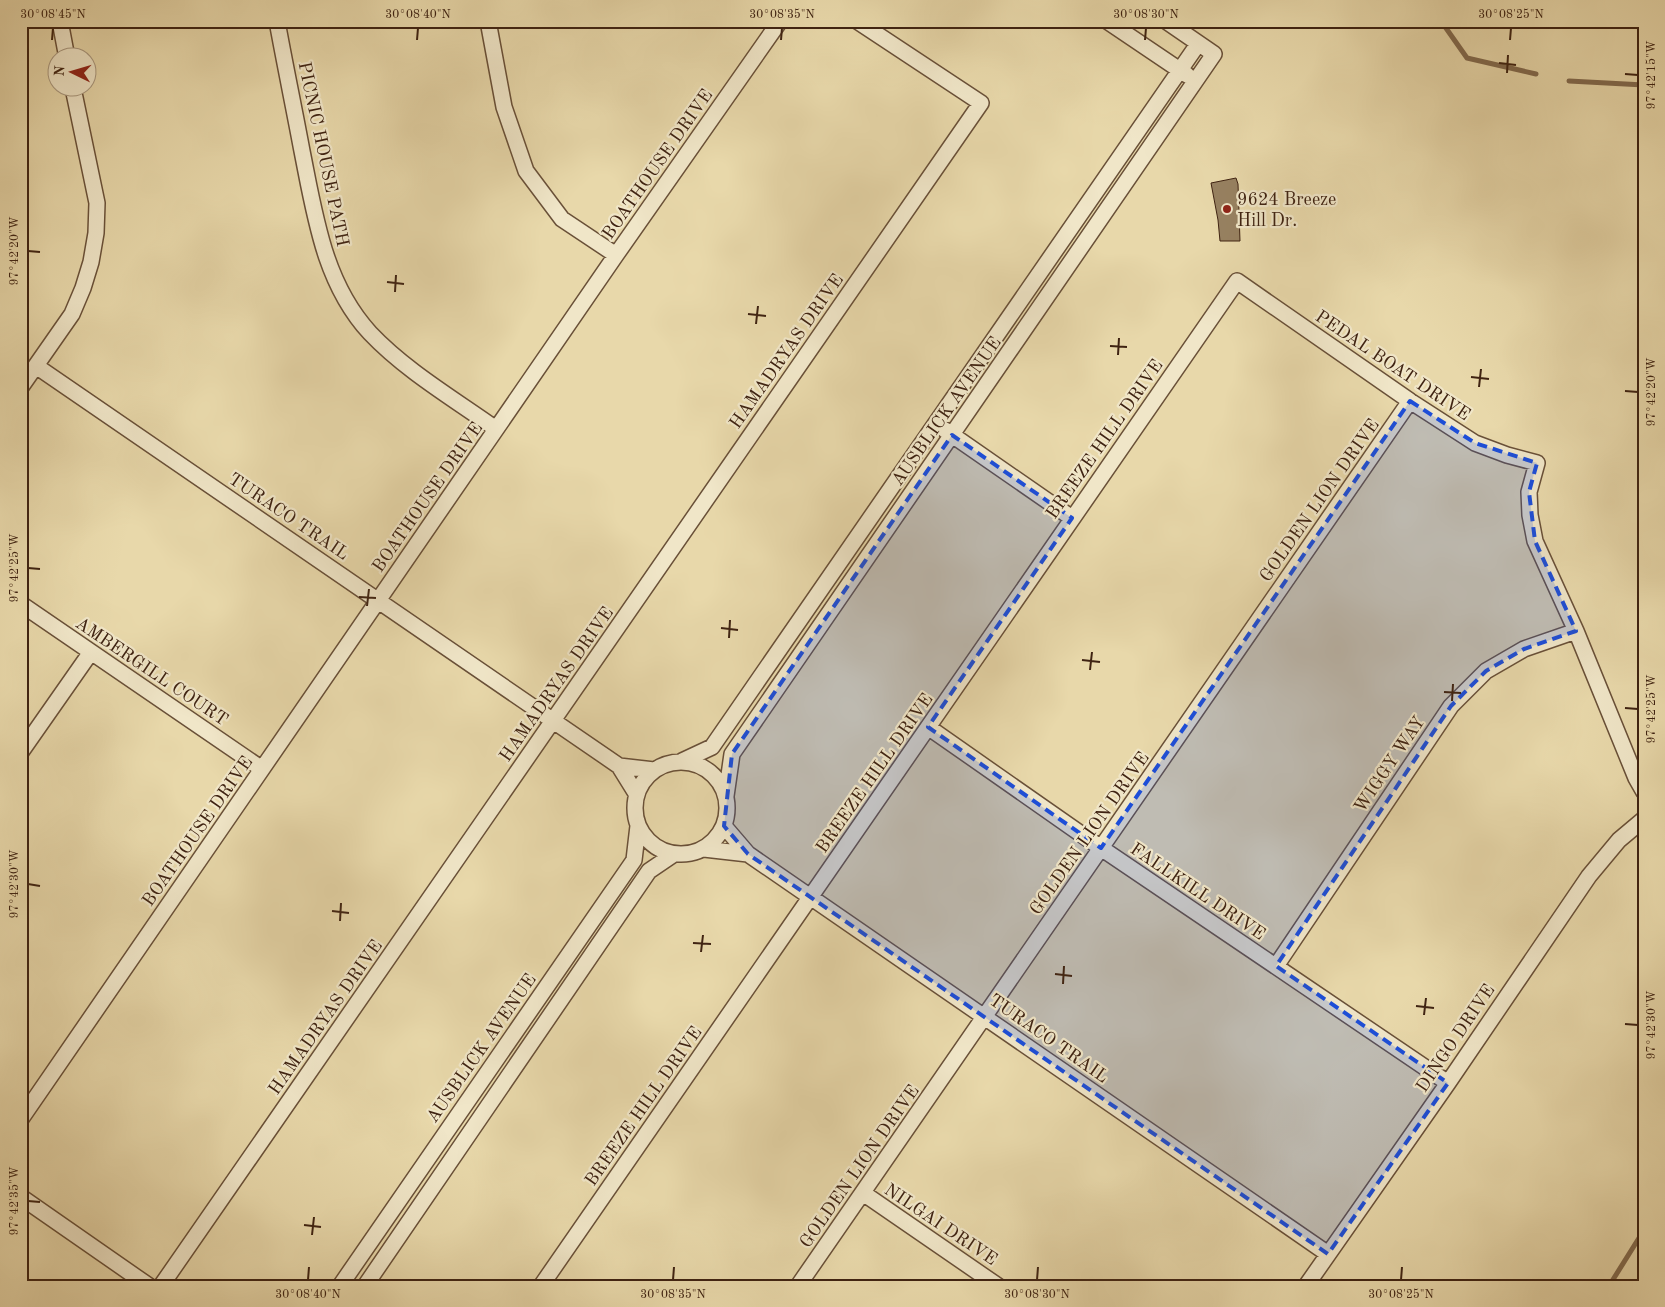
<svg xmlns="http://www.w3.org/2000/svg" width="1665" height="1307" font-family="'Old Standard TT',serif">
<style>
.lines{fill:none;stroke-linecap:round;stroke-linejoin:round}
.stream{stroke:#826a4e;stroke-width:5}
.building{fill:#978161;stroke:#3f2312}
.minor-casing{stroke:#695038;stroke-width:18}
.minor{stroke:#f0e6c8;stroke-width:15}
.marked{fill:#1d4ed8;fill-opacity:0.2;stroke:#1d4ed8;stroke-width:4;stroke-dasharray:10 6;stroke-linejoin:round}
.ticks{fill:none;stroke:#3f2312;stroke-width:2}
.poi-dot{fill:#8f2418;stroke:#f0e6c8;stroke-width:2}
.labels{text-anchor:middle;stroke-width:4.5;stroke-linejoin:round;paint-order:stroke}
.street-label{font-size:18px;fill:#3f2312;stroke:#f0e6c8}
.poi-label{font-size:18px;fill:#3f2312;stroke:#f0e6c8;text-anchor:start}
.neatline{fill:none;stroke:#3f2312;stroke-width:2}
.ticks-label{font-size:12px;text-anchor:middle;fill:#3f2312}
</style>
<rect width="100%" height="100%" fill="#e8d8aa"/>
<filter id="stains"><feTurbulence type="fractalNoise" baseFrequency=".004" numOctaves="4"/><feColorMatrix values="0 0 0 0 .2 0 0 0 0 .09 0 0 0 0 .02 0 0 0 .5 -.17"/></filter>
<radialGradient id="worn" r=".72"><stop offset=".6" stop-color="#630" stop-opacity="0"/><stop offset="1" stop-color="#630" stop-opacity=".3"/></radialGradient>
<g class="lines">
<path class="stream" d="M 1441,21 L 1467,58 L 1536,74
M 1569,81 L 1644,85
M 1609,1286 L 1644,1230"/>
</g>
<path class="building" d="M 1236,178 L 1238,184 L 1240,241 L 1220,241 L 1218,220 L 1211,183 Z"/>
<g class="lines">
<defs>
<path id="minor" d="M 60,21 L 67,58
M 277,21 C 285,65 294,108 302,151 C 315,216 324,283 370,333 C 406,371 454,399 496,429
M 488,21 L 504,107 L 526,171 L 562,219 L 616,255
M 1107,21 L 1187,75
M 36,366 L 619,766
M 21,387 L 72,314 L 83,288 L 91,262 L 96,233 L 97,203 L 73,88
M 945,430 L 1072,518
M 21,604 L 262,769
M 928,727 L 1101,848 L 1448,1083
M 21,752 L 91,652
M 682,761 L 712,747 L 1198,44
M635 808a46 46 0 1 1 92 0a46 46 0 1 1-92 0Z
M 637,795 L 619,766 L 654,770
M 726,796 L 732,754 L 1214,54 L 1166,21
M 704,849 L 748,854 L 724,826
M 748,854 L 1328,1254
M 1276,966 L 1451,706 L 1486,671 L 1524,649 L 1576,631
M 21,1119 L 616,255 L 780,21
M 863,1193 L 998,1286
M 21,1197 L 149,1286
M 161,1286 L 981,103 L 857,21
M 340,1286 L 632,863 L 634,860 L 638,826
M 365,1286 L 649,871 L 674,854
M 541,1286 L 1237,281 L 1410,401 L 1475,443 L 1507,455 L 1537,463 L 1529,492 L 1530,515 L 1535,541 L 1576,631 L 1636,778 L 1644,792
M 798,1286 L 1410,401
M 1306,1286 L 1448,1083 L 1589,876 L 1619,840 L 1644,819"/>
</defs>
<use href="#minor" class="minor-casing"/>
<use href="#minor" class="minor"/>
</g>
<path class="marked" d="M 1410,401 L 1475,443 L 1537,463 L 1529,492 L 1535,541 L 1576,631 L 1524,649 L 1486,671 L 1451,706 L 1276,966 L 1448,1083 L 1328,1254 L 748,854 L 724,826 L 732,754 L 952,435 L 1072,518 L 928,727 L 1101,848 Z"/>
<path class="ticks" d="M 52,40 L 53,28M 417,40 L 418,28M 781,40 L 782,28M 1145,40 L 1146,28M 1510,40 L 1511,28M 1499,63 L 1516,65M 1507,73 L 1508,55M 1625,74 L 1638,75M 28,251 L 40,252M 387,282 L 404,284M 395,292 L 396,275M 748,314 L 766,316M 756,324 L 758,306M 1110,346 L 1127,347M 1118,355 L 1119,338M 1471,377 L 1489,379M 1479,387 L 1481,369M 1625,391 L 1638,392M 28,568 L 40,569M 359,597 L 376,598M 367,606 L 369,589M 721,628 L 738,630M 729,638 L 730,620M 1082,660 L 1100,662M 1090,670 L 1092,652M 1444,692 L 1461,693M 1452,701 L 1453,684M 1625,708 L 1638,709M 28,884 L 40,886M 332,911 L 349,913M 340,921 L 341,903M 693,943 L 711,944M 701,952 L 703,935M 1055,974 L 1072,976M 1063,984 L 1064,966M 1416,1006 L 1434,1008M 1424,1015 L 1426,998M 1625,1024 L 1638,1025M 28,1201 L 40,1202M 304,1225 L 321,1227M 312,1235 L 314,1217M 308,1280 L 309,1267M 673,1280 L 674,1267M 1037,1280 L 1038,1267M 1401,1280 L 1402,1267"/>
<circle class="poi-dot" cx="1227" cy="209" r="5"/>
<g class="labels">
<g class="street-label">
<text transform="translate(324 154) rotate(78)" y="6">PICNIC HOUSE PATH</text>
<text transform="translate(657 164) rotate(-55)" y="6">BOATHOUSE DRIVE</text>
<text transform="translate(786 351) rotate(-55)" y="6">HAMADRYAS DRIVE</text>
<text transform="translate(1393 365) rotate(34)" y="6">PEDAL BOAT DRIVE</text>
<text transform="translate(946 411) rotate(-55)" y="6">AUSBLICK AVENUE</text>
<text transform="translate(1104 439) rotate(-55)" y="6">BREEZE HILL DRIVE</text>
<text transform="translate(427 497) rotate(-55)" y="6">BOATHOUSE DRIVE</text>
<text transform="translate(1319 500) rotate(-55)" y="6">GOLDEN LION DRIVE</text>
<text transform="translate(289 516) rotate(34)" y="6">TURACO TRAIL</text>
<text transform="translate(152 671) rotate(34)" y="6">AMBERGILL COURT</text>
<text transform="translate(556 684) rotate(-55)" y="6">HAMADRYAS DRIVE</text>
<text transform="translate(1389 764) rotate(-56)" y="6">WIGGY WAY</text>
<text transform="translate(874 773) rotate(-55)" y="6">BREEZE HILL DRIVE</text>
<text transform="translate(197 831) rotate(-55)" y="6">BOATHOUSE DRIVE</text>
<text transform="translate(1089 833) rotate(-55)" y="6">GOLDEN LION DRIVE</text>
<text transform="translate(1198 891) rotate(34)" y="6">FALLKILL DRIVE</text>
<text transform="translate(325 1017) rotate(-55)" y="6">HAMADRYAS DRIVE</text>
<text transform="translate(1049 1038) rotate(35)" y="6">TURACO TRAIL</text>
<text transform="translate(1455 1038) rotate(-56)" y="6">DINGO DRIVE</text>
<text transform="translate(481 1048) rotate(-55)" y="6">AUSBLICK AVENUE</text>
<text transform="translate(643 1106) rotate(-55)" y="6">BREEZE HILL DRIVE</text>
<text transform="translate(859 1166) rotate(-55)" y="6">GOLDEN LION DRIVE</text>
<text transform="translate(941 1224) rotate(34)" y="6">NILGAI DRIVE</text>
</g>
<g class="poi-label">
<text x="1237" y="205">9624 Breeze<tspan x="1237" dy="21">Hill Dr.</tspan></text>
</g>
</g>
<rect width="1665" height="1307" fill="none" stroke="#e8d8aa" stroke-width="55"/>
<g transform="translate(72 72) rotate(275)"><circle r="24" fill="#f0e6c8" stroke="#a9987f"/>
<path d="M0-4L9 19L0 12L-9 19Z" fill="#8f2418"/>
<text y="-8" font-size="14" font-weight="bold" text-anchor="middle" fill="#3f2312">N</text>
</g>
<rect x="28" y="28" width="1610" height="1252" class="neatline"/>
<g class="ticks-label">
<text x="53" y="18">30°08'45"N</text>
<text x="418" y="18">30°08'40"N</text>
<text x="782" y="18">30°08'35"N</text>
<text x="1146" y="18">30°08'30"N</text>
<text x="1511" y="18">30°08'25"N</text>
<text transform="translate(1651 75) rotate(-90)" y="4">97°42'15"W</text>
<text transform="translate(14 251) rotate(-90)" y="4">97°42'20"W</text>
<text transform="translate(1651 392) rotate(-90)" y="4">97°42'20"W</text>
<text transform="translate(14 568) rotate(-90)" y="4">97°42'25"W</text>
<text transform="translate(1651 709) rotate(-90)" y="4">97°42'25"W</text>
<text transform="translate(14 884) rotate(-90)" y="4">97°42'30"W</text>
<text transform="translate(1651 1025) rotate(-90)" y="4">97°42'30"W</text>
<text transform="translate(14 1201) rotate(-90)" y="4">97°42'35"W</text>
<text x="308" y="1298">30°08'40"N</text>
<text x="673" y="1298">30°08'35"N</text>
<text x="1037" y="1298">30°08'30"N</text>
<text x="1401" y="1298">30°08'25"N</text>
</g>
<rect width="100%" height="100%" filter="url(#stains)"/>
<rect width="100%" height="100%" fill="url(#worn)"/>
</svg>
